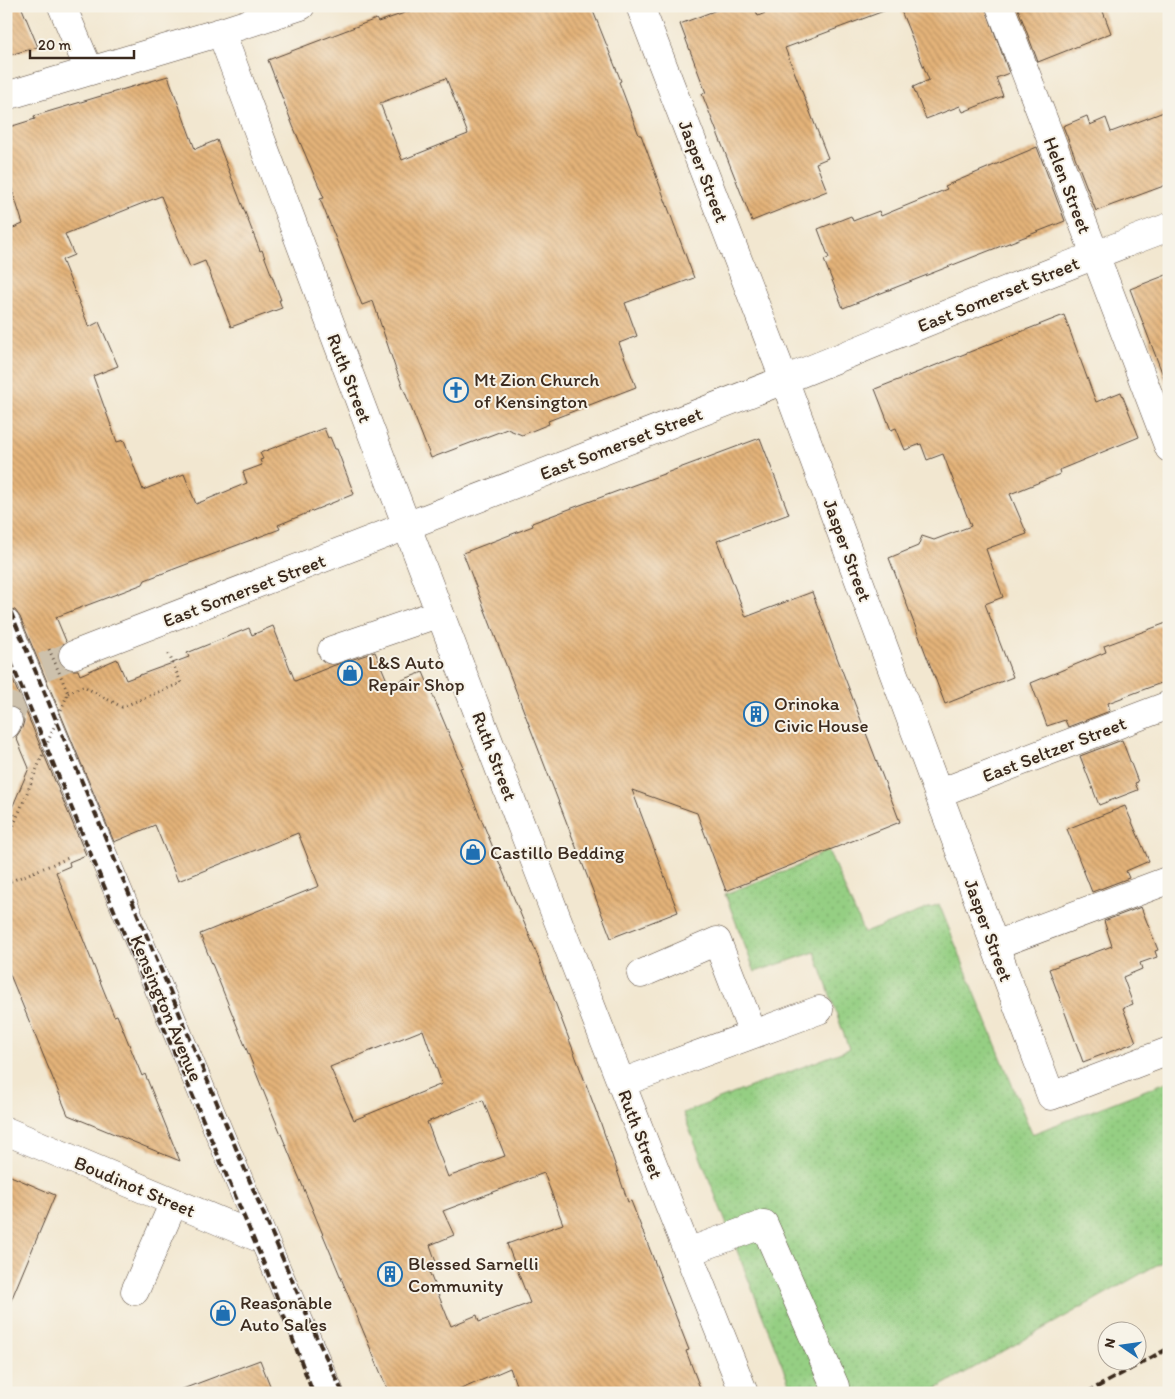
<svg xmlns="http://www.w3.org/2000/svg" width="1175" height="1399" font-family="Itim,sans-serif">
<style>
.grass{fill:url(#grass-dots);stroke:#687c50}
.building{fill:url(#building-back-hatch);fill-rule:evenodd}
.lines{fill:none;stroke-linecap:round;stroke-linejoin:round}
.minor-tunnel{stroke:#cdc1ac;stroke-width:28;stroke-dasharray:28 14;stroke-linecap:butt}
.minor-casing{stroke:#564639;stroke-width:29}
.path{stroke:#564639;stroke-width:3;stroke-dasharray:1 4;stroke-linecap:butt}
.minor{stroke:#fff;stroke-width:28}
.rail{stroke:#3b2a1e;stroke-width:4;stroke-dasharray:8 4;stroke-linecap:butt}
.path-bridge{stroke:#564639;stroke-width:3;stroke-dasharray:1 4;stroke-linecap:butt}
.labels{text-anchor:middle;stroke-width:4;stroke-linejoin:round;paint-order:stroke}
.street-label{font-size:19px;fill:#3b2a1e;stroke:#f7f3e8}
.poi-label{font-size:19px;fill:#3b2a1e;stroke:#f7f3e8;text-anchor:start}
</style>
<defs>
<pattern id="grass-dots" width="8" height="8" patternUnits="userSpaceOnUse" patternTransform="scale(1.25)"><rect width="8" height="8" fill="#95cf83"/><path d="M2 2h.1M6 6h.1" fill="none" stroke="#81b271" stroke-width="1.8" stroke-linecap="round"/></pattern>
<pattern id="building-back-hatch" width="6" height="6" patternUnits="userSpaceOnUse" patternTransform="scale(1.25)"><rect width="6" height="6" fill="#e4b379"/><path d="M-1 5l2 2M0 0l6 6M5-1l2 2" fill="none" stroke="#ba9263"/></pattern>
</defs>
<rect width="100%" height="100%" fill="#f7f3e8"/>
<filter id="ink" filterUnits="userSpaceOnUse"><feTurbulence type="fractalNoise" baseFrequency=".02" numOctaves="2"/><feDisplacementMap in="SourceGraphic" scale="10" xChannelSelector="R" yChannelSelector="G"/><feConvolveMatrix kernelMatrix="1 2 1 2 8 2 1 2 1" color-interpolation-filters="sRGB"/></filter>
<filter id="wash" filterUnits="userSpaceOnUse"><feTurbulence type="fractalNoise" baseFrequency=".0096" numOctaves="4" result="noise"/><feDisplacementMap in="SourceGraphic" scale="20" xChannelSelector="R" yChannelSelector="G"/><feGaussianBlur stdDeviation="1.12" result="paint"/><feColorMatrix in="noise" values="0 0 0 0 0 0 0 0 0 0 0 0 0 0 0 0 0 1.4 0 .05"/><feComposite in="paint" operator="in"/></filter>
<g filter="url(#wash)">
<rect width="100%" height="100%" fill="#f2e7d0"/>
<path class="grass" d="M 828,850 L 864,933 L 939,904 L 1032,1134 L 1169,1081 L 1169,1258 L 929,1393 L 793,1393 L 683,1113 L 849,1049 L 815,952 L 755,972 L 725,894 L 796,867 Z"/>
<g id="blocks">
<path class="building" d="M 6,6 L 21,6 L 38,47 L 6,56 Z
M 425,6 L 591,6 L 621,81 L 619,82 L 639,135 L 641,135 L 694,278 L 625,303 L 637,336 L 619,343 L 636,387 L 548,421 L 549,424 L 522,435 L 507,429 L 431,458 L 395,367 L 373,301 L 362,305 L 320,199 L 324,198 L 293,126 L 268,60 L 376,19 L 378,22 ZM 446,78 L 468,134 L 402,160 L 380,103 Z
M 727,6 L 754,6 L 758,16 L 782,6 L 889,6 L 889,9 L 785,48 L 828,158 L 816,163 L 827,191 L 752,221 L 702,94 L 706,93 L 680,24 Z
M 899,6 L 985,6 L 1009,73 L 996,78 L 1003,96 L 963,112 L 960,106 L 926,119 L 913,87 L 929,80 Z
M 1017,6 L 1101,6 L 1111,33 L 1038,62 Z
M 168,76 L 195,149 L 217,140 L 260,251 L 262,250 L 272,276 L 281,300 L 279,300 L 282,308 L 231,327 L 205,261 L 190,267 L 161,196 L 65,234 L 74,255 L 62,260 L 89,327 L 99,322 L 118,366 L 93,376 L 117,442 L 124,440 L 143,490 L 184,474 L 196,504 L 247,483 L 243,472 L 262,465 L 260,460 L 263,459 L 260,453 L 324,428 L 328,438 L 330,437 L 335,449 L 337,449 L 354,494 L 278,525 L 280,529 L 145,580 L 143,584 L 56,617 L 66,641 L 61,646 L 58,652 L 59,661 L 64,667 L 70,670 L 78,670 L 80,675 L 117,659 L 126,680 L 189,657 L 187,653 L 249,628 L 252,635 L 273,626 L 295,681 L 335,665 L 375,652 L 389,685 L 423,672 L 463,767 L 460,768 L 535,949 L 601,1124 L 628,1202 L 631,1201 L 689,1350 L 686,1351 L 702,1393 L 519,1393 L 510,1368 L 452,1393 L 389,1393 L 271,1110 L 200,934 L 319,886 L 298,833 L 178,881 L 155,825 L 114,842 L 20,617 L 15,610 L 6,608 L 6,231 L 23,224 L 6,170 L 6,128 L 35,119 L 34,116 ZM 423,1030 L 442,1084 L 354,1120 L 330,1067 ZM 483,1100 L 505,1156 L 448,1177 L 427,1122 ZM 544,1173 L 563,1224 L 507,1244 L 530,1303 L 479,1322 L 477,1315 L 451,1326 L 428,1269 L 437,1265 L 430,1245 L 454,1235 L 443,1211 Z
M 1169,110 L 1169,184 L 1096,211 L 1063,126 L 1087,116 L 1090,125 L 1106,118 L 1111,132 Z
M 1037,147 L 1065,221 L 843,308 L 824,260 L 829,258 L 818,229 L 851,216 L 853,221 L 879,211 L 881,216 L 947,189 L 945,186 Z
M 1169,274 L 1169,383 L 1166,383 L 1130,289 Z
M 1064,315 L 1096,402 L 1121,392 L 1139,437 L 1059,470 L 1060,474 L 1010,494 L 1027,534 L 986,549 L 1003,597 L 985,604 L 1013,677 L 945,704 L 889,558 L 918,546 L 922,536 L 934,540 L 971,526 L 943,454 L 927,460 L 921,444 L 905,450 L 896,428 L 891,430 L 875,389 Z
M 760,438 L 789,514 L 717,541 L 746,617 L 812,592 L 900,822 L 726,891 L 697,813 L 632,790 L 678,912 L 611,938 L 463,553 L 533,526 L 532,523 Z
M 1169,622 L 1169,680 L 1108,703 L 1110,711 L 1068,727 L 1065,720 L 1047,726 L 1031,683 L 1106,652 L 1104,646 Z
M 6,664 L 86,855 L 69,862 L 70,866 L 56,872 L 114,1016 L 117,1015 L 142,1076 L 145,1074 L 180,1161 L 68,1115 L 6,965 L 6,822 L 29,768 L 16,737 L 22,728 L 24,721 L 21,713 L 15,707 L 6,706 Z
M 1122,740 L 1138,782 L 1135,783 L 1138,790 L 1099,805 L 1080,756 Z
M 1125,806 L 1149,861 L 1126,871 L 1129,878 L 1092,892 L 1067,829 Z
M 1141,907 L 1158,950 L 1155,951 L 1157,957 L 1140,963 L 1142,969 L 1123,977 L 1133,1004 L 1123,1008 L 1136,1042 L 1083,1062 L 1049,969 L 1112,946 L 1104,921 Z
M 6,1174 L 55,1195 L 7,1310 L 6,1310 Z
M 260,1360 L 273,1393 L 180,1393 L 180,1390 Z"/>
</g>
</g>
<g filter="url(#ink)">
<use href="#blocks" fill-opacity="0" stroke="#564639" stroke-width="1"/>
<g class="lines">
<path class="minor-tunnel" d="M 43,667 L 73,655
M 8,721 L 22,687"/>
<defs>
<path id="minor" d="M 62,6 L 89,70
M 640,6 L 784,379 L 1051,1096 L 1169,1051
M 1000,6 L 1169,448
M 221,32 C 391,487 563,942 744,1393
M 6,96 L 221,32 L 301,6
M 6,623 L 264,1240 L 330,1393
M 332,650 L 440,613
M 73,655 C 310,564 547,473 784,380 C 912,329 1039,275 1169,227
M 6,725 L 8,721
M 939,793 L 1169,705
M 995,945 L 1169,880
M 641,974 L 717,941 L 753,1034
M 621,1083 L 819,1010
M 6,1131 L 264,1240
M 688,1252 L 764,1224 L 835,1386
M 135,1291 L 174,1202"/>
</defs>
<use href="#minor" class="minor-casing"/>
<path class="path" d="M 68,693 L 83,686 L 122,707 L 181,683 L 168,652
M 12,830 L 14,814
M 6,883 L 71,857"/>
<use href="#minor" class="minor"/>
<path class="rail" d="M 6,601 L 267,1222 L 316,1336 L 343,1393
M 6,650 L 114,910 L 267,1271 L 313,1393
M 1086,1393 L 1169,1348"/>
<path class="path-bridge" d="M 6,844 L 68,693 L 49,649"/>
</g>
</g>
<defs>
<symbol id="church-ring" viewBox="-11 -11 22 22"><circle r="9.5" fill="#f7f3e8" stroke="#1f6fb2" stroke-width="1.5"/><path d="M-1.2-6h2.4v3.5h3.3v2.4h-3.3V6h-2.4V-.1h-3.3v-2.4h3.3Z" fill="#1f6fb2"/></symbol>
<symbol id="shop-ring" viewBox="-11 -11 22 22"><circle r="9.5" fill="#f7f3e8" stroke="#1f6fb2" stroke-width="1.5"/><path d="M-5-2.5h2.3a2.7 3.5 0 0 1 5.4 0H5L5.5 6h-11ZM-1.5-2.5h3a1.5 2.3 0 0 0-3 0Z" fill="#1f6fb2"/></symbol>
<symbol id="building-ring" viewBox="-11 -11 22 22"><circle r="9.5" fill="#f7f3e8" stroke="#1f6fb2" stroke-width="1.5"/><path d="M-4-6H4V6H1V3H-1V6H-4ZM-2.5-4.3h1.7v1.8h-1.7ZM.8-4.3h1.7v1.8H.8ZM-2.5-1h1.7V.8h-1.7ZM.8-1h1.7V.8H.8Z" fill="#1f6fb2"/></symbol>
</defs>
<g fill-rule="evenodd">
<use href="#church-ring" x="442" y="376" width="28" height="28"/>
<use href="#shop-ring" x="336" y="659" width="28" height="28"/>
<use href="#building-ring" x="742" y="700" width="28" height="28"/>
<use href="#shop-ring" x="459" y="838" width="28" height="28"/>
<use href="#building-ring" x="376" y="1260" width="28" height="28"/>
<use href="#shop-ring" x="209" y="1299" width="28" height="28"/>
</g>
<g class="labels">
<g class="street-label">
<text transform="translate(704 171) rotate(69)" y="7">Jasper Street</text>
<text transform="translate(1068 185) rotate(69)" y="7">Helen Street</text>
<text transform="translate(998 294) rotate(-22)" y="7">East Somerset Street</text>
<text transform="translate(350 378) rotate(69)" y="7">Ruth Street</text>
<text transform="translate(621 443) rotate(-21)" y="7">East Somerset Street</text>
<text transform="translate(848 550) rotate(70)" y="7">Jasper Street</text>
<text transform="translate(244 590) rotate(-21)" y="7">East Somerset Street</text>
<text transform="translate(1054 749) rotate(-21)" y="7">East Seltzer Street</text>
<text transform="translate(495 756) rotate(69)" y="7">Ruth Street</text>
<text transform="translate(989 930) rotate(70)" y="7">Jasper Street</text>
<text transform="translate(167 1008) rotate(67)" y="7">Kensington Avenue</text>
<text transform="translate(641 1134) rotate(69)" y="7">Ruth Street</text>
<text transform="translate(135 1186) rotate(23)" y="7">Boudinot Street</text>
</g>
<g class="poi-label">
<text x="474" y="386">Mt Zion Church<tspan x="474" dy="22">of Kensington</tspan></text>
<text x="368" y="669">L&amp;S Auto<tspan x="368" dy="22">Repair Shop</tspan></text>
<text x="774" y="710">Orinoka<tspan x="774" dy="22">Civic House</tspan></text>
<text x="490" y="859">Castillo Bedding</text>
<text x="408" y="1270">Blessed Sarnelli<tspan x="408" dy="22">Community</tspan></text>
<text x="240" y="1309">Reasonable<tspan x="240" dy="22">Auto Sales</tspan></text>
</g>
</g>
<rect width="1175" height="1399" fill="none" stroke="#f7f3e8" stroke-width="25"/>
<g transform="translate(1122 1346) rotate(283)"><circle r="24" fill="#f7f3e8" stroke="#aca397"/>
<path d="M0-4L9 19L0 12L-9 19Z" fill="#1f6fb2"/>
<text y="-8" font-size="14" font-weight="bold" text-anchor="middle" fill="#3b2a1e">N</text>
</g>
<path d="M30 50v8h104v-8" fill="none" stroke="#3b2a1e" stroke-width="2.5"/>
<text x="38" y="50" font-size="15" fill="#3b2a1e" stroke="#f7f3e8" stroke-width="4" paint-order="stroke">20 m</text>
</svg>
